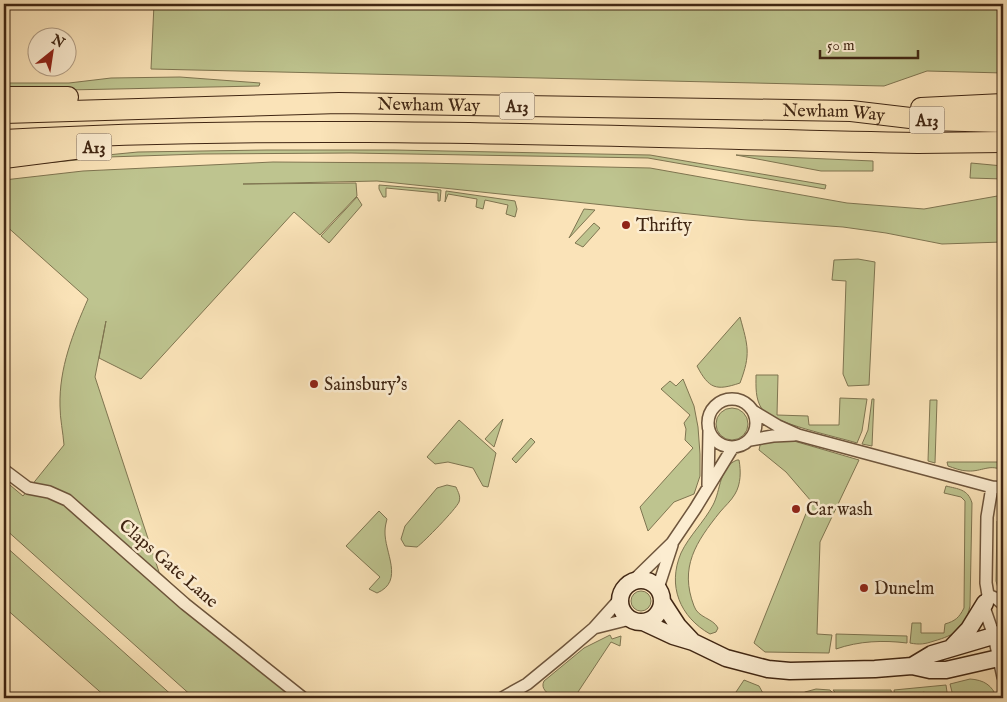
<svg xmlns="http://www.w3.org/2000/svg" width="1007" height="702" font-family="'IM FELL English',serif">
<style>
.green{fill:#bec48f;stroke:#7f7551}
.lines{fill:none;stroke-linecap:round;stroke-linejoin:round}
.street-casing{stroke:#6e553c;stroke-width:14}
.secondary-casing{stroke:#402613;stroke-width:19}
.highway-casing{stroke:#402613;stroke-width:22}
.street{stroke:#fcedd1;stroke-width:11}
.secondary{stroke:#fcedd1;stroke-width:16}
.highway{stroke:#fae3b8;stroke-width:20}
.poi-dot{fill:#8f2418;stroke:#fcedd1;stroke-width:2}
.labels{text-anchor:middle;stroke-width:5;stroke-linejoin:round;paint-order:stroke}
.shield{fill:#fcedd1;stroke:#78624c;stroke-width:1}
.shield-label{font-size:16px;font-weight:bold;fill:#402613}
.street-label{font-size:18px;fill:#402613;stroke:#fcedd1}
.poi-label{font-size:18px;fill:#402613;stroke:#fcedd1;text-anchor:start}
</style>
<rect width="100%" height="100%" fill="#fae3b8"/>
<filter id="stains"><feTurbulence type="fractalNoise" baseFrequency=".004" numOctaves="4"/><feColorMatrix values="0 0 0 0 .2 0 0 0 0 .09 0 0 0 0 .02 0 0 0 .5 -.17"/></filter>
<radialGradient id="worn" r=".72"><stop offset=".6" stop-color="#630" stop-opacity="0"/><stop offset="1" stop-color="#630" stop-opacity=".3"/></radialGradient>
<path class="green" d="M 154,4 L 1003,4 L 1003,73 L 927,71 L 884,86 L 151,69 Z
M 180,77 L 260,83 L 259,86 L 67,90 L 4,89 L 4,83 L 69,83 L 111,78 Z
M 267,150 L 394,150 L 650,155 L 826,185 L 825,189 L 648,158 L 351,153 L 201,154 L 108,157 L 4,167 L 4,165 L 138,152 Z
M 736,155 L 873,161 L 873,171 L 821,171 Z
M 273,162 L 424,163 L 650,168 L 847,203 L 924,209 L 1003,195 L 1003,242 L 942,244 L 886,233 L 843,227 L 746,220 L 377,181 L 243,184 L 356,183 L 357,196 L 320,235 L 294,212 L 141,379 L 99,358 L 106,321 L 95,377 L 159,572 L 294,698 L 194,698 L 4,528 L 4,480 L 23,496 L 64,445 C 63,432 60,419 60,406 C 59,368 73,333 88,299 L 4,224 L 4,180 L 83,171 Z
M 971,163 L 1003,166 L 1003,179 L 970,178 Z
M 379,185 L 441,190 L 440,201 L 438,201 L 438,193 L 386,188 L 386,197 L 383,197 L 379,189 Z
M 446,191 L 515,201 L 517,209 L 515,217 L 506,214 L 508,205 L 485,200 L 483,209 L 476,207 L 477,199 L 448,194 L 445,202 Z
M 357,197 L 362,205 L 329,243 L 321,236 Z
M 584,209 L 595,210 L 569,238 Z
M 594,223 L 600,228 L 583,247 L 575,243 Z
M 858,259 L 875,262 L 869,385 L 848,386 L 843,374 L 846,281 L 832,280 L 834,260 Z
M 740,317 C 748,346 751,354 740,383 C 716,391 709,389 697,366 Z
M 756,375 L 778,375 L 777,415 L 808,416 L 809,425 L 839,425 L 840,398 L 867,399 L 862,431 L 857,443 C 838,437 771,423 762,409 C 755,399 756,386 756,375 Z
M 683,379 L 694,406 L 698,427 L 700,454 L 700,476 L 694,494 L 674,502 L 648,531 L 640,507 L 693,448 L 685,440 L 686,429 L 684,423 L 690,415 L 661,389 L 670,381 L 676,386 Z
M 872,399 L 874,399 L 872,446 L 862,444 L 868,430 Z
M 930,400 L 937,400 L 935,463 L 928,461 Z
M716 424a16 16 0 1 1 32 0a16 16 0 1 1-32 0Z
M 503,419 L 494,447 L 485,439 Z
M 459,420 L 496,453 L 488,487 L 483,486 L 473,468 L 448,462 L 435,464 L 427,457 Z
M 763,432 L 859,460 L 820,542 L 817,634 L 832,635 L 829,653 L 765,652 L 754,643 L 811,501 L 786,472 L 759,450 Z
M 531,438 L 535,442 L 516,463 L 512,459 Z
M 737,460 L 739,460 C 741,471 741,484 735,494 C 731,501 725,506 720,512 C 696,542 679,567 694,606 C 698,618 713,618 718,628 L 716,632 L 710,634 C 680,617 667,586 681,553 C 689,536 704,522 713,505 C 721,490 719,467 737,460 Z
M 947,462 L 1003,462 L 1003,471 C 991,463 981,472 968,471 C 961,471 954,468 948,466 Z
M 447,485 L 456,487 C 458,492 461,496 459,502 C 456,509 424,542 417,547 L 405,546 L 401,539 L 405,526 L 437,488 Z
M 946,486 C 958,489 968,489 972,503 L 970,606 C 965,629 955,635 934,641 C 925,644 920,645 910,643 L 912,623 L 921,623 L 921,633 L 944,633 L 945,624 C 955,621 959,618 964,608 L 965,501 L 961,497 L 944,493 Z
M 379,511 L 387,519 C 386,523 385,527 385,531 C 384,552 405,581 377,593 L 369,589 L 380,577 L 346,546 Z
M 1003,515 L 1003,596 L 998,588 L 996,581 L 997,521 L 1003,521 Z
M 4,545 L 175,698 L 107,698 L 4,607 Z
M631 601a10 10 0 1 1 20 0a10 10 0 1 1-20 0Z
M 836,634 L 907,636 L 907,643 C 883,640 859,641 836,649 Z
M 610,635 L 612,639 L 621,636 L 620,646 L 611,642 L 574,698 L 566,698 L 560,692 L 553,698 C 548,693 540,689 544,681 L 584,648 Z
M 970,679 C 984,680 992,685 997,698 L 956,698 L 952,692 L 950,684 Z
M 744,680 L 759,686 L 764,695 L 764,698 L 732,698 Z
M 946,685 L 947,692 L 952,698 L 935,698 L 931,695 L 929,696 L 924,692 L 921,693 L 917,698 L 895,698 L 894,690 Z
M 816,689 L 830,690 L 837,698 L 796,698 L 805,692 Z
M 833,690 L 891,690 L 892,698 L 840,698 Z"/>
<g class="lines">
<defs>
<path id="street" d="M708 423a24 24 0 1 1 48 0a24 24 0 1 1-48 0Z
M 753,411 L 778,426 L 798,435 L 992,487 L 1003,488
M 750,440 L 773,436 L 794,435
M 4,470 L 28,488 L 49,492 L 67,500 L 185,604 L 303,698
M 708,485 L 709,431
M 992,487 L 987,517 L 986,583 L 988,595 L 985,603 L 985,610 L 994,636 L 1003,677
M 632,582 L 672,543 L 695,509 L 733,447
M 658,588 L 672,545
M 988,595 L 997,599 L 1003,604
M 594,628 L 630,619
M 502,698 L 527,684 L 566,652 L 594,628 L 620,599"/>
<path id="secondary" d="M620 601a21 21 0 1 1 42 0a21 21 0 1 1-42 0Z
M 663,603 L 678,626 L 692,641
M 643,622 L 673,636 L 693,642 L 726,658 L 768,669 L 790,671 L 875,669 L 912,666 L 930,670 L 946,670 L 1003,657
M 952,647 L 969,629 L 985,603
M 912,666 L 932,654 L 1003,633"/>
<g id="highway">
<path d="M 4,97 L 68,97"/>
<path d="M 921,108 L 1003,104"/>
<path id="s1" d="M 4,113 L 339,103 L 851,111 L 927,120 L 1003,122"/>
<path d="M 4,140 C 308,123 614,137 918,143 L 1003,142"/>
<path d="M 4,158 L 90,147"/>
</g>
</defs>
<use href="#street" class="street-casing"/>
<use href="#secondary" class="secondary-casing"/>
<use href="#highway" class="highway-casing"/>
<use href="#street" class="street"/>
<use href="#secondary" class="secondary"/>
<use href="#highway" class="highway"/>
</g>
<g class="poi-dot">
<circle cx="626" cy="225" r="5"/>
<circle cx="314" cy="384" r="5"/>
<circle cx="796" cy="509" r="5"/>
<circle cx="864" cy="588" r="5"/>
</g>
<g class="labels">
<g class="shield">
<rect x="499.5" y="92.5" width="35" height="27" rx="4"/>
<rect x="909.5" y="106.5" width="35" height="27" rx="4"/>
<rect x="76.5" y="133.5" width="35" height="27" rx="4"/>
</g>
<g class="shield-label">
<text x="517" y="112">A13</text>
<text x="927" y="126">A13</text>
<text x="94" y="153">A13</text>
</g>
<g class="street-label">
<text dy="6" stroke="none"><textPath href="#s1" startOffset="425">Newham Way</textPath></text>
<text dy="6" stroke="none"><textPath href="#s1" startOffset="830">Newham Way</textPath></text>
<text transform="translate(169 563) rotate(41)" y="6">Claps Gate Lane</text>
</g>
<g class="poi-label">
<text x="636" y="231">Thrifty</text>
<text x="324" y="390">Sainsbury's</text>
<text x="806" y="515">Car wash</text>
<text x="874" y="594">Dunelm</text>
</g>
</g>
<rect width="1007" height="702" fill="none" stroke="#fae3b8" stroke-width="20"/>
<rect x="5" y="5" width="997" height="692" fill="none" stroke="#402613" stroke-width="2.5"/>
<rect x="10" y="10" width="987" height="682" fill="none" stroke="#402613"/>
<g transform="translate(52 52) rotate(30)"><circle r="24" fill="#fcedd1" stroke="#b19d85"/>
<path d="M0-4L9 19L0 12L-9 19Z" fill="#8f2418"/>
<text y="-8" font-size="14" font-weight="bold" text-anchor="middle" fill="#402613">N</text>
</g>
<path d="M820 50v8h98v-8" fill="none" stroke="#402613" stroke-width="2.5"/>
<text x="827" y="50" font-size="15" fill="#402613" stroke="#fcedd1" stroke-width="4" paint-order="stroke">50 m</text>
<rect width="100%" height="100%" filter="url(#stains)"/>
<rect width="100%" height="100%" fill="url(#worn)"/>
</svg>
